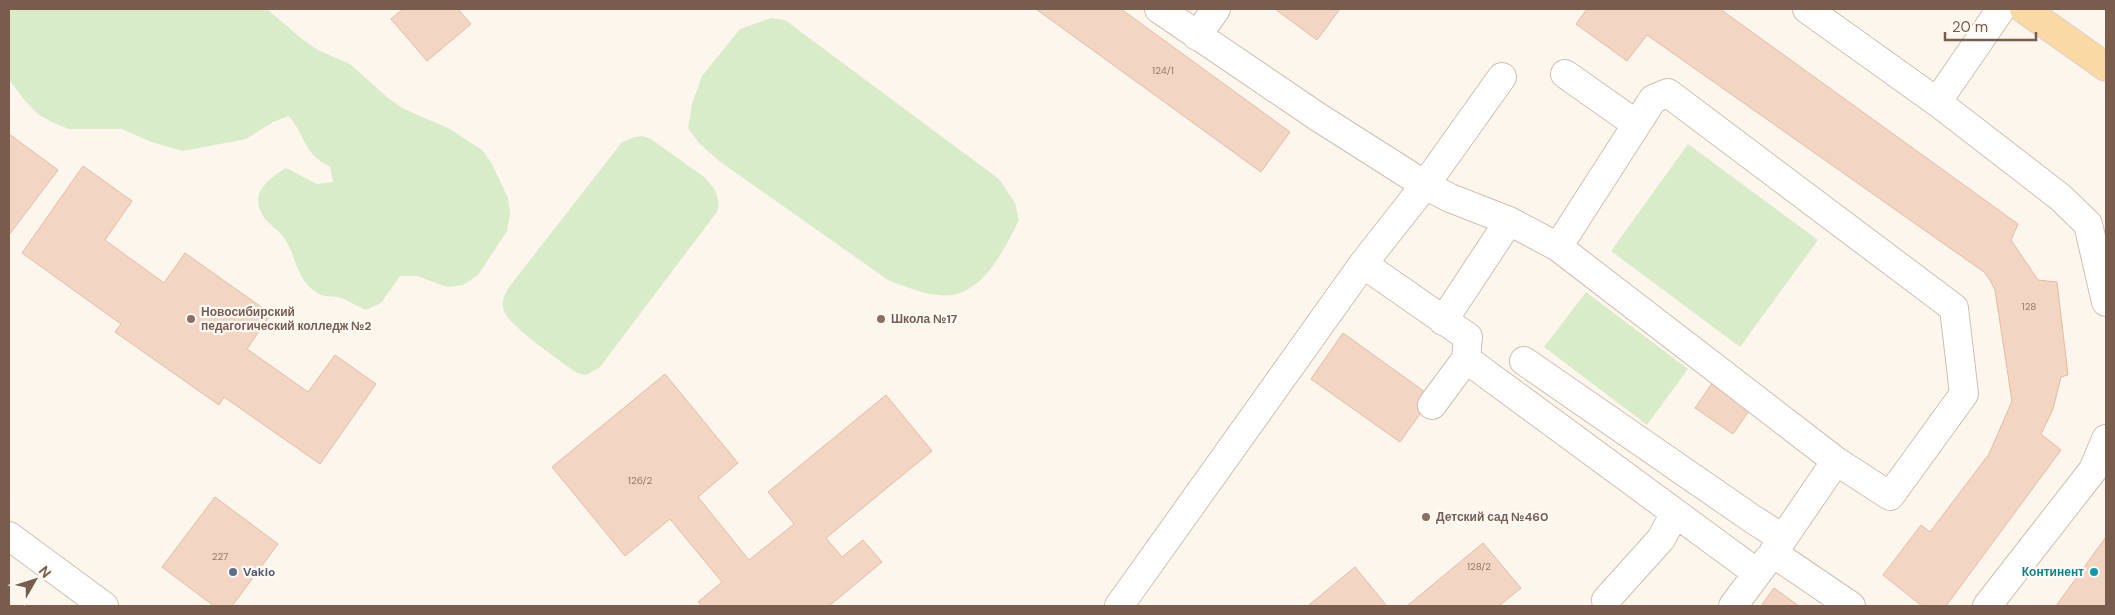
<svg xmlns="http://www.w3.org/2000/svg" width="2115" height="615" font-family="'DM Sans',sans-serif">
<style>
.green{fill:#d8ecc9}
.building{fill:#f3d5c3;stroke:#e6bba3}
.lines{fill:none;stroke-linecap:round;stroke-linejoin:round}
.minor-casing{stroke:#d1beb0;stroke-width:30}
.major-casing{stroke:#dad1cd;stroke-width:30}
.minor{stroke:#fff;stroke-width:28}
.major{stroke:#fbd9a5;stroke-width:28}
.education-dot{fill:#8d6e63;stroke:#fffaf3;stroke-width:2}
.service-dot{fill:#5c6f8a;stroke:#fffaf3;stroke-width:2}
.culture-dot{fill:#0f9aa8;stroke:#fffaf3;stroke-width:2}
.labels{text-anchor:middle;stroke-width:4.5;stroke-linejoin:round;paint-order:stroke}
.number-label{font-size:10px;fill:#987a6a}
.education-label{font-size:12px;font-weight:bold;fill:#785e54;stroke:#fffaf3;text-anchor:start}
.service-label{font-size:12px;font-weight:bold;fill:#4e5e75;stroke:#fffaf3;text-anchor:start}
.culture-label{font-size:12px;font-weight:bold;fill:#0d838f;stroke:#fffaf3;text-anchor:end}
</style>
<rect width="100%" height="100%" fill="#fdf6ec"/>
<path class="green" d="M 9,9 L 267,9 L 302,39 L 318,50 L 350,64 L 388,98 L 404,109 L 450,129 L 482,150 L 492,164 L 508,198 L 510,214 L 507,231 L 478,275 L 463,285 L 447,287 L 417,276 L 400,276 L 381,303 L 366,310 C 357,306 348,300 338,297 C 332,296 324,297 319,294 C 296,281 297,258 285,239 C 280,232 272,226 266,220 C 247,196 266,180 286,168 L 317,184 L 333,182 L 330,167 C 325,164 320,161 316,158 C 304,146 300,129 289,116 L 273,122 L 246,139 L 183,151 L 151,142 L 122,129 L 69,129 L 54,123 L 39,115 L 26,102 L 9,80 Z
M 771,18 L 785,20 L 999,179 L 1015,203 L 1019,220 C 1005,248 985,290 952,295 C 932,298 906,287 888,280 L 719,161 L 699,143 L 688,128 L 692,104 L 702,76 L 740,29 Z
M 643,136 L 651,139 L 704,177 C 715,188 721,197 717,212 L 600,367 L 586,375 L 577,373 C 564,364 510,326 505,313 C 500,304 504,296 509,287 L 622,142 L 635,137 Z
M 1688,144 L 1818,240 L 1740,347 L 1611,251 Z
M 1586,292 L 1688,369 L 1647,425 L 1544,347 Z"/>
<path class="building" d="M 403,9 L 458,9 L 471,24 L 427,61 L 391,19 Z
M 1036,9 L 1121,9 L 1290,132 L 1261,172 Z
M 1275,9 L 1340,9 L 1317,40 Z
M 1587,9 L 1720,9 L 2018,224 L 2011,240 L 2038,280 L 2057,282 L 2068,375 L 2061,377 L 2053,409 L 2041,434 L 2061,450 L 1946,606 L 1922,606 L 1883,575 L 1921,525 L 1930,532 L 1989,454 L 2012,401 L 1995,290 L 1990,280 L 1984,272 L 1647,35 L 1627,61 L 1576,24 Z
M 9,134 L 58,170 L 9,235 Z
M 83,166 L 132,201 L 105,240 L 164,283 L 185,253 L 271,314 L 247,349 L 308,392 L 335,355 L 376,384 L 320,464 L 224,397 L 219,405 L 115,332 L 121,324 L 22,253 Z
M 1343,333 L 1432,397 L 1400,442 L 1311,379 Z
M 665,374 L 738,463 L 698,497 L 749,560 L 794,524 L 768,492 L 886,395 L 932,451 L 826,538 L 842,557 L 863,540 L 882,562 L 829,606 L 702,606 L 698,602 L 722,582 L 670,519 L 625,556 L 552,467 Z
M 1713,382 L 1751,408 L 1733,434 L 1695,408 Z
M 215,497 L 278,544 L 232,606 L 214,606 L 162,567 Z
M 2106,537 L 2106,606 L 2056,606 Z
M 1483,543 L 1521,588 L 1499,606 L 1407,606 Z
M 1355,567 L 1387,606 L 1311,606 L 1309,605 Z
M 1774,588 L 1799,606 L 1761,606 Z"/>
<g class="lines">
<defs>
<path id="minor" d="M 1159,9 L 1318,117 L 1425,185 L 1450,198 L 1509,221 L 1558,247 L 1836,461 L 1890,496 L 1964,394 L 1954,308 L 1668,93 L 1653,99 L 1558,247
M 1807,9 L 1937,102
M 2001,9 L 1937,102 L 2060,197 L 2088,224 L 2106,302
M 1197,36 L 1216,9
M 1565,74 L 1636,124
M 1363,264 L 1468,337 L 1466,359
M 1443,321 L 1509,221
M 1524,361 L 1751,518 L 1782,538
M 1432,405 L 1466,359 L 1757,573
M 1836,461 L 1773,553 L 1851,606
M 9,536 L 104,606
M 1606,600 L 1661,539 L 1675,513
M 1119,606 L 1363,264 L 1425,185 L 1502,77
M 1733,606 L 1768,559
M 1987,606 L 2093,470 L 2106,439"/>
<path id="major" d="M 2024,9 L 2106,67"/>
</defs>
<use href="#minor" class="minor-casing"/>
<use href="#major" class="major-casing"/>
<use href="#minor" class="minor"/>
<use href="#major" class="major"/>
</g>
<g class="education-dot">
<circle cx="191" cy="319" r="5"/>
<circle cx="881" cy="319" r="5"/>
<circle cx="1426" cy="517" r="5"/>
</g>
<circle class="service-dot" cx="233" cy="572" r="5"/>
<circle class="culture-dot" cx="2094" cy="572" r="5"/>
<g class="labels">
<g class="number-label">
<text x="1163" y="74">124/1</text>
<text x="2029" y="310">128</text>
<text x="640" y="484">126/2</text>
<text x="220" y="560">227</text>
<text x="1479" y="570">128/2</text>
</g>
<g class="education-label">
<text x="201" y="316">Новосибирский<tspan x="201" dy="14">педагогический колледж №2</tspan></text>
<text x="891" y="323">Школа №17</text>
<text x="1436" y="521">Детский сад №460</text>
</g>
<g class="service-label">
<text x="243" y="576">Vakio</text>
</g>
<g class="culture-label">
<text x="2084" y="576">Континент</text>
</g>
</g>
<rect width="2115" height="615" fill="none" stroke="#7a5c4d" stroke-width="20"/>
<g transform="translate(35 580) rotate(51)" stroke="#fffaf3" stroke-width="4" paint-order="stroke">
<path d="M0-4L9 19L0 12L-9 19Z" fill="#7a5c4d"/>
<text y="-8" font-size="14" font-weight="bold" text-anchor="middle" fill="#7a5c4d">N</text>
</g>
<path d="M1945 32v8h91v-8" fill="none" stroke="#7a5c4d" stroke-width="2.5"/>
<text x="1952" y="32" font-size="15" fill="#7a5c4d" stroke="#fffaf3" stroke-width="4" paint-order="stroke">20 m</text>
</svg>
